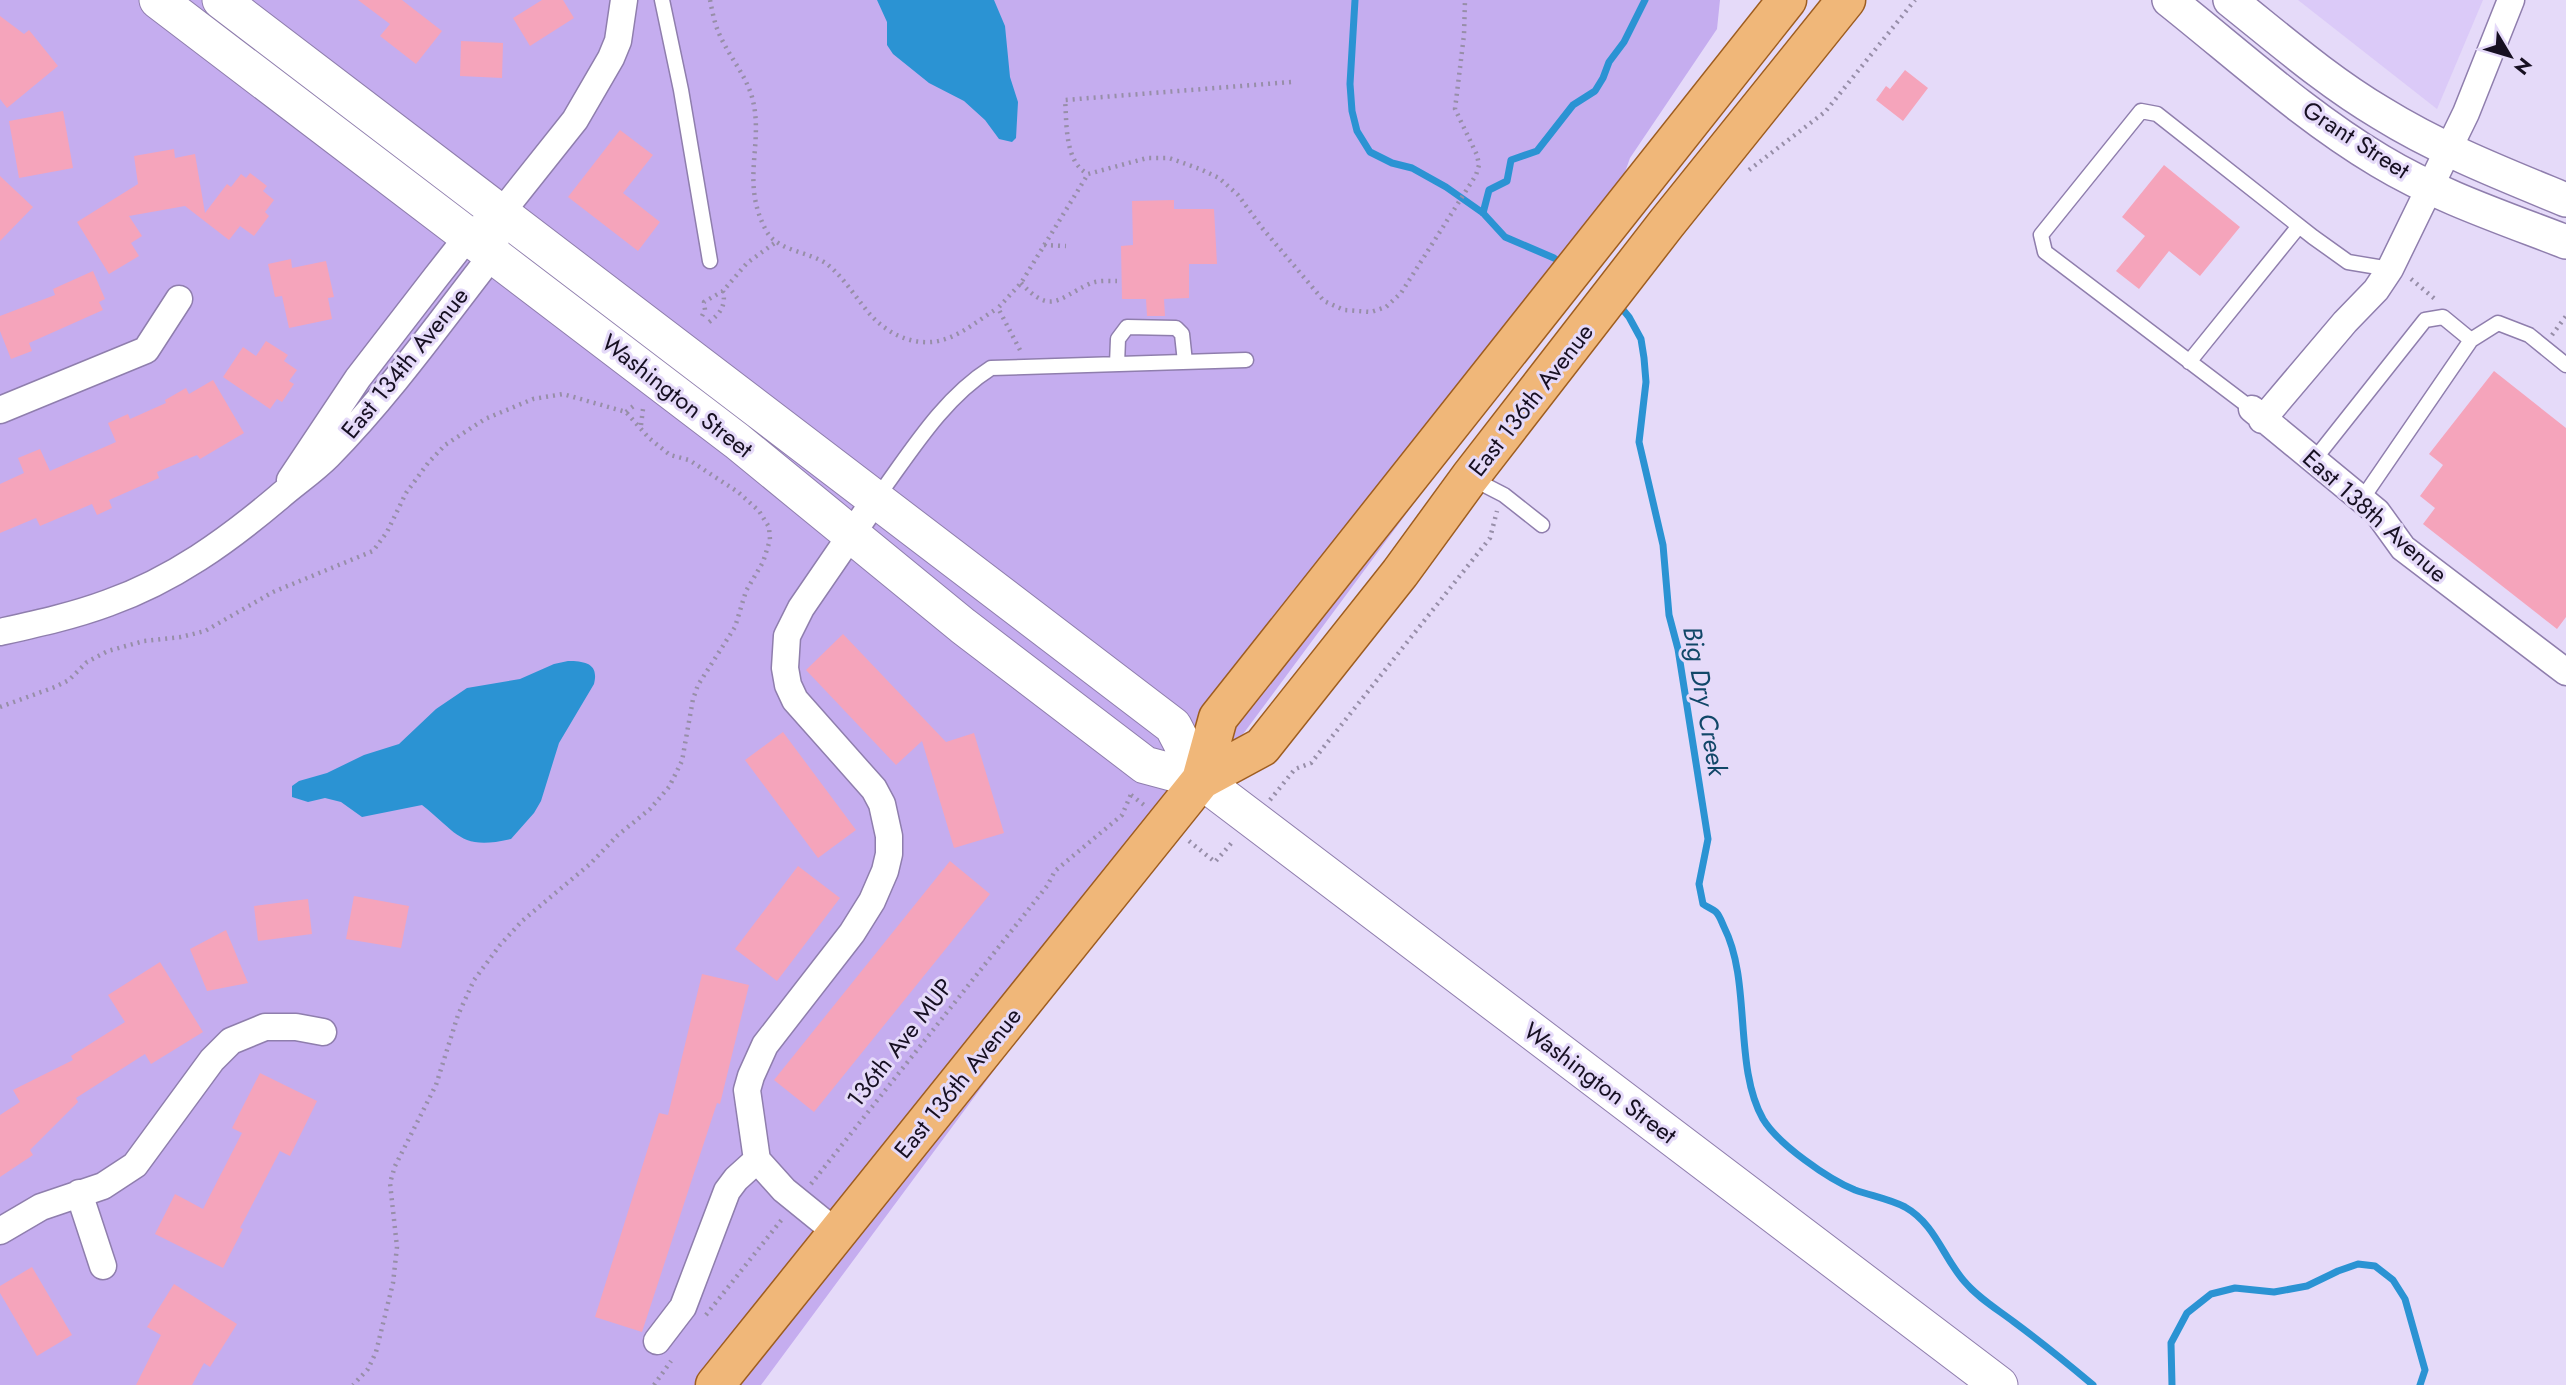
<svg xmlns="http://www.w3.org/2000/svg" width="2566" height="1385" font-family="Jost,sans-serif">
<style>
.built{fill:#dbcaf8}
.green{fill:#c5adef}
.water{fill:#2b93d3}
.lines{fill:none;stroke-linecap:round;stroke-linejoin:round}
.stream{stroke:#2b93d3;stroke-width:7}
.building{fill:#f5a4bb}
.service-casing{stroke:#8f7ead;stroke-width:17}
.minor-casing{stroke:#8f7ead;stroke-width:29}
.tertiary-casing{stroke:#8f7ead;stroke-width:36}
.secondary-casing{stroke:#8f7ead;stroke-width:39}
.primary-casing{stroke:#9e5d20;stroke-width:41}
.path{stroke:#978ea8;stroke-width:4.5;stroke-dasharray:2 5;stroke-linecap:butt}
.service{stroke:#fff;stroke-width:14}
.minor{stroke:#fff;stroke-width:26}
.tertiary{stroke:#fff;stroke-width:33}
.secondary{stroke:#fff;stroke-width:37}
.primary{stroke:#f0b779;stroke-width:38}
.labels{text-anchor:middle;stroke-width:6;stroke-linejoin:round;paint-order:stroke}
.street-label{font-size:24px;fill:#171022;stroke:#e5daf9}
.water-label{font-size:26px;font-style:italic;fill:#114768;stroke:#e5daf9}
</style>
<rect width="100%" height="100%" fill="#e5daf9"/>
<path class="built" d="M 2298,0 L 2483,0 L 2437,109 Z"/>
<path class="green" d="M 0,0 L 1720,0 L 1717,29 L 1630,158 L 1623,178 L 1503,383 L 761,1385 L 0,1385 Z"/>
<path class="water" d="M 877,0 L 994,0 L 1005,26 L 1010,77 L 1018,102 L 1016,138 L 1012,142 L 999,139 L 985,120 L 964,101 L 929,83 L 893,54 L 887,45 L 887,22 Z
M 568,661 C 586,661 599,664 594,684 L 559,743 L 541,801 L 534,813 L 511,839 C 460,851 458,833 422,805 L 362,817 L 341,802 L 325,798 L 308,802 L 292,797 L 292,786 L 299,781 L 327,773 L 364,755 L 399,744 L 436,709 L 467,688 L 520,679 L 554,664 Z"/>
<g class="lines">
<path class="stream" d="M 1355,0 L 1350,84 L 1352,111 L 1357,131 L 1370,152 L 1392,163 L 1412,168 L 1446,187 L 1483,213 L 1505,237 L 1554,258 L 1564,265
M 1483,213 L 1489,190 L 1507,181 L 1511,160 L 1537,151 L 1573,105 L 1595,91 L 1603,78 L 1609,62 L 1624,42 L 1645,0
M 1619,305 L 1629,317 L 1641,339 L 1644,358 L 1646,382 L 1639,442 L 1663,545 L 1669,615 L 1678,649 L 1708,839 L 1699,884 L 1703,904 C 1707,907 1713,909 1716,912 C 1720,916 1722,923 1724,927 C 1752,982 1733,1066 1763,1119 C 1778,1144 1828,1179 1855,1190 C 1872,1196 1889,1199 1905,1207 C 1935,1224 1943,1257 1964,1281 C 1978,1298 1997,1309 2014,1322 C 2041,1342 2067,1363 2093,1385
M 2172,1385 L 2171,1343 L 2187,1313 L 2211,1294 L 2235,1288 L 2274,1292 L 2307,1286 L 2338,1271 L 2358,1264 L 2375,1266 L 2393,1280 L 2405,1299 L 2425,1370 L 2420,1385"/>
</g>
<path class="building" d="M 358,0 L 402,0 L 442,31 L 416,64 L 380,36 L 390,24 Z
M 542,0 L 563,0 L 574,18 L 530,46 L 513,18 Z
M 0,16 L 24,34 L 29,30 L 58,66 L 7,108 L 0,99 Z
M 461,41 L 503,43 L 502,78 L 460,76 Z
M 1905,70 L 1928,88 L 1903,121 L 1876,100 L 1886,86 L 1890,89 Z
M 63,111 L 73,168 L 19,178 L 9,121 Z
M 620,130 L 653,155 L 623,193 L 660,222 L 638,251 L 568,197 Z
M 174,149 L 175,158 L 195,154 L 205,213 L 227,184 L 231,187 L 241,174 L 246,178 L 250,173 L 267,186 L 263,191 L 274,200 L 265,212 L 269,216 L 254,236 L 240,226 L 229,240 L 185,206 L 129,216 L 142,236 L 131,243 L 139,256 L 109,274 L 77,222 L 138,184 L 134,156 Z
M 2164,165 L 2240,227 L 2200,276 L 2169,251 L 2139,289 L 2116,271 L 2145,236 L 2122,217 Z
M 0,176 L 33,207 L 0,241 Z
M 1174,200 L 1174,209 L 1214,209 L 1217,264 L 1189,264 L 1189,298 L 1164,299 L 1165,316 L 1147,316 L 1146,299 L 1122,299 L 1121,246 L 1133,245 L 1132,201 Z
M 291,259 L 292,268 L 326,261 L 334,297 L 328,298 L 332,319 L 289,328 L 282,296 L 275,297 L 268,264 Z
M 93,271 L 105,299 L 99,302 L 103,310 L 29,343 L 32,351 L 11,359 L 0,331 L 0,316 L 55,295 L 53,289 Z
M 266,341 L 288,355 L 284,361 L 297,370 L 289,381 L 294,384 L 282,402 L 277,399 L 270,409 L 223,377 L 243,347 L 256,356 Z
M 2494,371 L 2566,428 L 2566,617 L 2557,629 L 2423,524 L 2435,508 L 2420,496 L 2443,465 L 2429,454 Z
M 213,380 L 244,433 L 200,459 L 197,455 L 157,472 L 159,478 L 109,500 L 112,508 L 97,515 L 92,504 L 40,526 L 36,518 L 0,533 L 0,484 L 24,473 L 18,458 L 40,449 L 50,471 L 116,442 L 108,423 L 128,414 L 130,419 L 166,403 L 165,400 L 186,388 L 189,394 Z
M 843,634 L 946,742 L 974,733 L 1004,833 L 954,848 L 922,741 L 896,765 L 806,670 Z
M 783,732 L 856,830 L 818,858 L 745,760 Z
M 950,861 L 990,894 L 814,1112 L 774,1080 Z
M 798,866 L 840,898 L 777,981 L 735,949 Z
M 354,896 L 409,906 L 401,948 L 346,939 Z
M 308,899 L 312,934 L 258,941 L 254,906 Z
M 226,930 L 248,983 L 207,991 L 190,949 Z
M 160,962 L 203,1032 L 151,1064 L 145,1054 L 76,1098 L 78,1102 L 30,1150 L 33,1155 L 0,1177 L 0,1115 L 20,1102 L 13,1090 L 73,1060 L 71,1056 L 125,1022 L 108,995 Z
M 702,974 L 749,985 L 720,1104 L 717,1103 L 642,1332 L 595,1317 L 659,1113 L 668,1115 Z
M 260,1073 L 317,1101 L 290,1156 L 280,1151 L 240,1228 L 243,1229 L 223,1268 L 155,1234 L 175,1194 L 203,1209 L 242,1133 L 232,1128 Z
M 32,1267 L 72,1335 L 37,1356 L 0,1293 L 0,1286 Z
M 174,1284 L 237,1324 L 210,1367 L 204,1363 L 192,1385 L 136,1385 L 161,1335 L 147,1327 Z"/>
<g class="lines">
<defs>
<path id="service" d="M 662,0 L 681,90 L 710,261
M 2189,362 L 2299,226
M 1117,364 L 1118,339 L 1127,327 L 1176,328 L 1182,334 L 1185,362
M 2252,409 L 2045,252 L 2041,235 L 2141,111 L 2157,114 L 2313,237 L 2348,262 L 2390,269
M 2314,460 L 2425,320 L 2443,317 L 2471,340
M 1471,478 L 1504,495 L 1542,525
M 876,499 C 910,453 942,399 991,368 L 1246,360
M 2362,499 L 2471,340 L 2498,323 L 2529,335 L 2566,365"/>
<path id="minor" d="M 2252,409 L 2377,512 L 2403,548 L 2566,672
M 0,410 L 146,350 L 179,299
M 2262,420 L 2345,322 L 2376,290 L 2390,269 L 2466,113 L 2511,0
M 290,480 L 358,378 L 436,277 L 469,235 L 501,213 L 575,120 L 611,58 L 618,41 L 624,0
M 0,632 C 36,624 73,616 108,603 C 173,580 227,541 279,497 C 295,483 313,471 328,456 C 389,394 440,322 493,254 L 496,239
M 79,1193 L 103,1266
M 0,1231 L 41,1207 L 103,1186 L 135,1165 L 212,1060 L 231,1041 L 265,1027 L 296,1027 L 323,1032
M 837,1233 L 784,1190 L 757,1160 L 747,1090 L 751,1076 L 765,1045 L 852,933 L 872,901 L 885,871 L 889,854 L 889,836 L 882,804 L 874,789 L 795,700 L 788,685 L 785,668 L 787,636 L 801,608 L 875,500
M 657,1341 L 683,1307 L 727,1191 L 736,1179 L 757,1160"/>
<path id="tertiary" d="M 2169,0 C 2237,54 2306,117 2380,161 C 2438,196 2504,218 2566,242
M 2230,0 C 2279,39 2327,81 2381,113 C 2439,149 2503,174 2566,200"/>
<path id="secondary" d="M 158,0 L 737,441 L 963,626 L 1145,765 L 1201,780 L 1999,1385
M 221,0 L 1173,726 L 1201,780"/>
<path id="primary" d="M 1201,780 L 1218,718 L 1787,0
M 715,1385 L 1201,780 L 1262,747 L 1400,573 L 1470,477 L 1666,224 L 1846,0"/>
</defs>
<use href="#service" class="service-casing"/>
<use href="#minor" class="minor-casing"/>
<use href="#tertiary" class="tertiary-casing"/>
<use href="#secondary" class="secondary-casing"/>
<use href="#primary" class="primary-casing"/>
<path class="path" d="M 710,0 C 712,10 714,21 718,31 C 727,54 745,73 752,97 C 765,144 739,182 767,232 C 778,251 810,252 827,264 C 844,278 854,295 868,312 C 889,337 922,351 953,336 C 969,329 983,317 998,308
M 1291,82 L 1065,100 C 1067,122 1064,162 1088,174 L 1147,158 L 1169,158 L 1200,169 L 1219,178 L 1238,195 L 1263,229 L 1324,301 L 1344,310 L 1371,312 L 1386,307 L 1401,293 L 1476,175 L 1479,165 L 1477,155 L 1455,109 L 1464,35 L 1465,0
M 1749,170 L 1825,112 L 1915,0
M 1044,245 L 1066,246
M 2411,279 L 2436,300
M 1021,283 C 1051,315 1057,299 1089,284 C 1097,280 1108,281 1117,281
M 702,316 L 705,310 L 704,302 L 723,291 L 747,263 L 776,242
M 709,322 C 721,313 726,305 723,291
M 2552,335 L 2566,316
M 1020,350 L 998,308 L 1021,283 L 1088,174
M 626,412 L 636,404
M 641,425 L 643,409
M 0,707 L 55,687 L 69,680 L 87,662 L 108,651 L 144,641 L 181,637 L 205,631 L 273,592 L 373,551 L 387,532 L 406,493 L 428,463 L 445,445 L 485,419 L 533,399 L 563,394 L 626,412 L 649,438 L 670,455 L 689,460 L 738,492 L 759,511 L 769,527 L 770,540 L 763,562 L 746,591 L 735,627 L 698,685 L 693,699 L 682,761 L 669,787 L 650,809 L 618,835 L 590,864 L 522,921 L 500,945 L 474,980 L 458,1015 L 436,1085 L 395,1166 L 390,1183 L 397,1247 L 393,1283 L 376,1352 L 368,1369 L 353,1385
M 1131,795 L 1144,805
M 1270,800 L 1295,769 L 1311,763 L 1490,538 L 1497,511
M 1189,841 L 1215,862 L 1234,840
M 811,1184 L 1047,886 L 1055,871 L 1122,815 L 1132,792
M 706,1315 L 783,1218
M 654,1385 L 671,1361"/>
<use href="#service" class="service"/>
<use href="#minor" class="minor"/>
<use href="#tertiary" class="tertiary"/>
<use href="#secondary" class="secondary"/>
<use href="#primary" class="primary"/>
</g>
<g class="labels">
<g class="street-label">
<text transform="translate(2356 140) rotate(33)" y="8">Grant Street</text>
<text transform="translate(405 363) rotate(-51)" y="8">East 134th Avenue</text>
<text transform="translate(677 396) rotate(38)" y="8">Washington Street</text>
<text transform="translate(1531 400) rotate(-52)" y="8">East 136th Avenue</text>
<text transform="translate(2375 516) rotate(42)" y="8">East 138th Avenue</text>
<text transform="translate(900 1043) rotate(-52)" y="8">136th Ave MUP</text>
<text transform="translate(958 1083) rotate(-51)" y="8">East 136th Avenue</text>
<text transform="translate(1600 1083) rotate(37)" y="8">Washington Street</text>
</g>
<g class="water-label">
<text transform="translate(1705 701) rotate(80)" y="9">Big Dry Creek</text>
</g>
</g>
<g transform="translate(2510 56) rotate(128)" stroke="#e5daf9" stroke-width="5" paint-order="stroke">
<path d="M0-5L12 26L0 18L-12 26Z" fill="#171022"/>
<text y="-10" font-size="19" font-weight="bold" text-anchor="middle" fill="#171022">N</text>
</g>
</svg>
